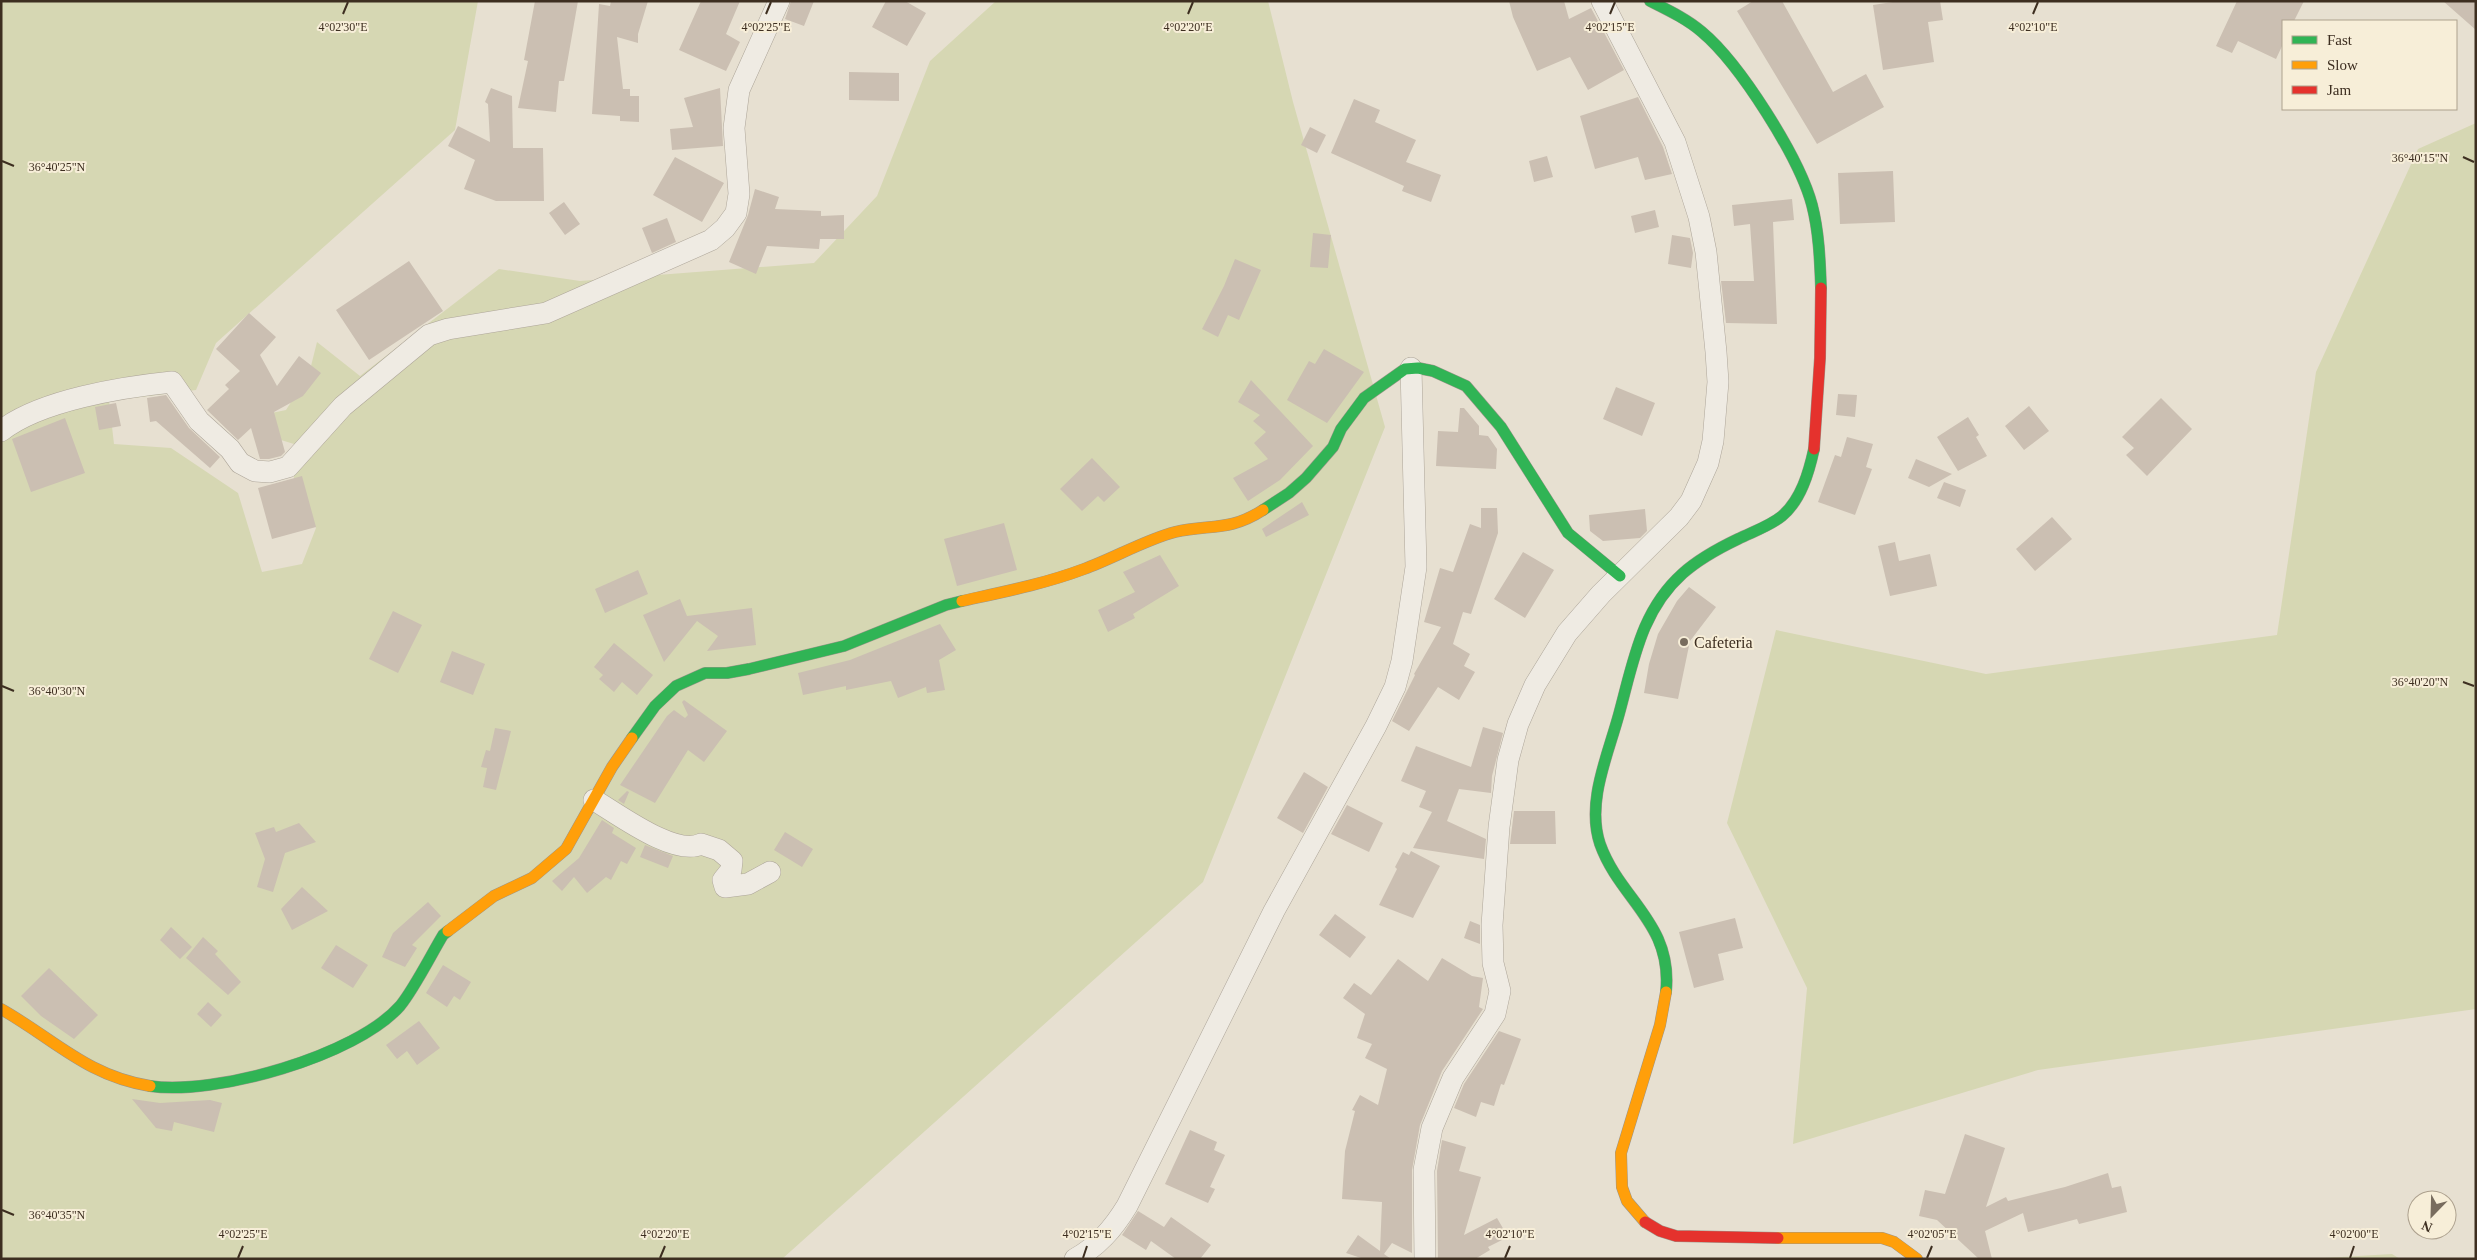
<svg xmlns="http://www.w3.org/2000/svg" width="2477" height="1260" font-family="'Times New Roman',serif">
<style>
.green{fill:#d6d7b3}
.building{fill:#cbbfb2}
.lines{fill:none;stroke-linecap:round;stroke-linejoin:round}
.street-casing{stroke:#ada599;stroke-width:22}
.fast-casing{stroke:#9c958a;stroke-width:12}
.slow-casing{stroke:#9c958a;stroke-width:12}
.jam-casing{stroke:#9c958a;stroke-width:12}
.street{stroke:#efebe3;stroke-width:21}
.fast{stroke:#30b455;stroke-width:11}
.slow{stroke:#ff9f0a;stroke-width:11}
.jam{stroke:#e5322d;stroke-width:11}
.ticks{fill:none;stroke:#3d2e20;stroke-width:2}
.poi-dot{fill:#786c5e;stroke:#f7eed8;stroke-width:2}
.labels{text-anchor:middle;stroke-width:4;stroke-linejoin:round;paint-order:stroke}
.poi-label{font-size:16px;fill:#3d2e20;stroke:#f7eed8;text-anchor:start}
.ticks-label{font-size:12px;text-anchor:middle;fill:#3d2e20;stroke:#f7eed8;stroke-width:4;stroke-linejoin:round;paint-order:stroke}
</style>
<rect width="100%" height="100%" fill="#e7e0d1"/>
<path class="green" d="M 1,1 L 478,1 L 455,130 L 216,343 L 196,390 L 109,401 L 114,444 L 171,448 L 238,493 L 262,572 L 302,564 L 316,528 L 294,481 L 294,444 L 268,436 L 257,416 L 286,410 L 309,374 L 317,342 L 360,376 L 499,269 L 580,281 L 814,263 L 877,196 L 930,61 L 996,1 L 1268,1 L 1293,102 L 1385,427 L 1203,882 L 782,1259 L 1,1259 Z
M 2476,123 L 2476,1009 L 2038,1070 L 1793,1144 L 1807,988 L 1727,823 L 1776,630 L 1986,674 L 2277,635 L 2316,372 L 2418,149 Z
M 2392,1254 L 2400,1259 L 2307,1259 Z"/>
<path class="building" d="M 535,1 L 578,1 L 564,81 L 559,81 L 556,112 L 518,108 L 528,61 L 524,60 Z
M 611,1 L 648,1 L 638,34 L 638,43 L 617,37 L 623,89 L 630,89 L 630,96 L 639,96 L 639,122 L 620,121 L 620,116 L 592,114 L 599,4 L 610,6 Z
M 701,1 L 740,1 L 726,34 L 740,42 L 726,71 L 679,50 Z
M 814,1 L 804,26 L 785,19 L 791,1 Z
M 886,1 L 905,1 L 926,13 L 907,46 L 872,27 Z
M 1509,1 L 1564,1 L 1569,19 L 1591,8 L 1624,70 L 1588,90 L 1570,57 L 1537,71 L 1513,17 Z
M 1753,1 L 1782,1 L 1833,92 L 1866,74 L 1884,107 L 1817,144 L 1737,11 Z
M 1899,1 L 1940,1 L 1943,20 L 1928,22 L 1934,62 L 1883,70 L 1873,5 Z
M 2237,1 L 2304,1 L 2294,21 L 2283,21 L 2283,44 L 2276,59 L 2238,41 L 2232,53 L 2216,46 Z
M 2443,1 L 2476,1 L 2476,30 Z
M 849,72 L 899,73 L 899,101 L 849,100 Z
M 491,88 L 512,96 L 513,148 L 543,148 L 544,201 L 496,201 L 464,189 L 475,160 L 448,146 L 458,126 L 490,142 L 488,104 L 485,102 Z
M 720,88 L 723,146 L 672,150 L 670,129 L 693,127 L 684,98 Z
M 1638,97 L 1663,147 L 1672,174 L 1645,180 L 1638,157 L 1595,169 L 1580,116 Z
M 1354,99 L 1380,110 L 1375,122 L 1416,140 L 1406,162 L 1441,175 L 1431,202 L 1402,191 L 1404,186 L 1331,153 Z
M 1310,127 L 1326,135 L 1317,153 L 1301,145 Z
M 1547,156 L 1553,177 L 1534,182 L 1529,161 Z
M 675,157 L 724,183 L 702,222 L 653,195 Z
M 1893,171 L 1895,222 L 1840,224 L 1838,173 Z
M 755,189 L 779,197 L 775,209 L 821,211 L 821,216 L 844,215 L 844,239 L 820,239 L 819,249 L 767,246 L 756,274 L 729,262 L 748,215 Z
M 1792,199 L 1794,220 L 1773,222 L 1777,324 L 1726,323 L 1721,281 L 1754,281 L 1750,224 L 1734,226 L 1732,205 Z
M 564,202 L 580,224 L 565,235 L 549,213 Z
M 1655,210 L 1659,227 L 1635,233 L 1631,216 Z
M 667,218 L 676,242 L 652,253 L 642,228 Z
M 1313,233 L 1331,235 L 1328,268 L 1310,267 Z
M 1672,235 L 1690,238 L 1693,253 L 1691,268 L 1668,264 Z
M 1235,259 L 1261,270 L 1239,320 L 1228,315 L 1218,337 L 1202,329 L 1224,286 Z
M 409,261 L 443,311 L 369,360 L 336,310 Z
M 249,313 L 276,337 L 260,355 L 277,386 L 299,356 L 321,373 L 303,396 L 274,412 L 285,452 L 281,456 L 269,459 L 260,459 L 251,428 L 238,440 L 207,410 L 229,389 L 225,385 L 240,371 L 216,349 Z
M 1324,349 L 1364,372 L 1327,423 L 1287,400 L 1309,361 L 1315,364 Z
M 1251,380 L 1313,446 L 1280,480 L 1248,501 L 1233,478 L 1268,459 L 1254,443 L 1266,432 L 1253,421 L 1260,415 L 1238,402 Z
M 1616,387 L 1655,403 L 1642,436 L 1603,419 Z
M 1838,394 L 1857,395 L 1855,417 L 1836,415 Z
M 166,395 L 189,428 L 220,457 L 210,468 L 156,421 L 150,422 L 147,398 Z
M 2161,398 L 2192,429 L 2147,476 L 2126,455 L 2134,448 L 2122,437 Z
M 116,403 L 121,426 L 99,430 L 95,407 Z
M 2029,406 L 2049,431 L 2024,450 L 2005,426 Z
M 1460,408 L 1464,408 L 1479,426 L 1479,435 L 1488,436 L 1497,449 L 1496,469 L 1436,466 L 1438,431 L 1458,432 Z
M 1968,417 L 1979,435 L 1976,437 L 1987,456 L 1958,471 L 1937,437 Z
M 65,418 L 85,473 L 31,492 L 12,439 Z
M 1847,437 L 1873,444 L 1866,467 L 1872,469 L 1855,515 L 1818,502 L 1835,455 L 1841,457 Z
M 1092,458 L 1120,487 L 1104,502 L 1098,496 L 1082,511 L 1060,489 Z
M 1916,459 L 1952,474 L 1929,487 L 1908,478 Z
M 302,476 L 316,527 L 272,539 L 258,488 Z
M 1944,482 L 1966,490 L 1960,507 L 1937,498 Z
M 1302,502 L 1309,515 L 1266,537 L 1262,529 Z
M 1481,508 L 1497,508 L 1498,533 L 1471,614 L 1463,612 L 1453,644 L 1470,654 L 1464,666 L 1475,672 L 1459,700 L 1438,687 L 1409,731 L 1392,721 L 1415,675 L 1414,674 L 1441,627 L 1424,622 L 1440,568 L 1453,572 L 1470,524 L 1481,528 Z
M 1645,509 L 1647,531 L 1640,538 L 1603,541 L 1590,531 L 1589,515 Z
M 2052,517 L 2072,539 L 2035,571 L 2016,549 Z
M 1004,523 L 1017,570 L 957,586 L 944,539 Z
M 1895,542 L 1899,561 L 1930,554 L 1937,586 L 1890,596 L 1878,546 Z
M 1523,552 L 1554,570 L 1525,618 L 1494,599 Z
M 1160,555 L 1179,586 L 1133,614 L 1135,618 L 1108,632 L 1098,610 L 1135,592 L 1123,572 Z
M 638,570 L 648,594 L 605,613 L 595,589 Z
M 1689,587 L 1716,607 L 1690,641 L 1678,699 L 1644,693 L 1649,664 L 1658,634 L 1677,601 Z
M 680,599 L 687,616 L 752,608 L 756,645 L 707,651 L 718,636 L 697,621 L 664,662 L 643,615 Z
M 393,611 L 422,625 L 398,673 L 369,659 Z
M 940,624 L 956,650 L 939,660 L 945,690 L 927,693 L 926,687 L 898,698 L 891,681 L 846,690 L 846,686 L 803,695 L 798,673 L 850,660 Z
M 614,643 L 653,675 L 637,695 L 622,682 L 614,692 L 599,679 L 603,675 L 594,667 Z
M 452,651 L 485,664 L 473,695 L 440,682 Z
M 684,700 L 727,731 L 704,762 L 688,750 L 655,803 L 620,785 L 667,716 L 674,710 L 685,718 L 688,715 L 682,702 Z
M 1483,727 L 1503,733 L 1492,776 L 1491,793 L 1459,789 L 1447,821 L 1486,839 L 1484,859 L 1413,848 L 1432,812 L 1419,807 L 1426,791 L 1401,781 L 1416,746 L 1471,767 Z
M 495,728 L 511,731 L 496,790 L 483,787 L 487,768 L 481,767 L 486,750 L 490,751 Z
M 1304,772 L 1328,787 L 1303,833 L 1277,818 Z
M 627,791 L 629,792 L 624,804 L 618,800 Z
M 1347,805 L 1383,823 L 1369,852 L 1331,834 Z
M 1514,811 L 1555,811 L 1556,844 L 1510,844 Z
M 602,820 L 614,828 L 612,833 L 636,848 L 627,864 L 621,861 L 611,880 L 606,877 L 587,893 L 574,877 L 562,891 L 552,881 L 579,858 Z
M 299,823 L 316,842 L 285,853 L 273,892 L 257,887 L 265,859 L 255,833 L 274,827 L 276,832 Z
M 785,832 L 813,849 L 802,867 L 774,850 Z
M 645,845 L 673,856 L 668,868 L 640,857 Z
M 1411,851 L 1440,866 L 1413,918 L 1379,905 L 1397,869 L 1395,867 L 1403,852 L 1409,855 Z
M 302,887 L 328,911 L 292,930 L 281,909 Z
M 428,902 L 441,916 L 412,945 L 417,948 L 405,967 L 382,957 L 393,933 Z
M 1335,914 L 1366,937 L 1350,958 L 1319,935 Z
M 1735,918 L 1743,948 L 1718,954 L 1724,980 L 1694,988 L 1679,932 Z
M 1470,921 L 1480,925 L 1480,944 L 1464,938 Z
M 171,927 L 192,947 L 180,959 L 160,940 Z
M 203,937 L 218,951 L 215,954 L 241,982 L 228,995 L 186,958 Z
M 336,945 L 368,965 L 353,988 L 321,968 Z
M 1442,958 L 1472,976 L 1483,978 L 1479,1007 L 1483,1009 L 1442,1071 L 1420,1125 L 1412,1170 L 1412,1253 L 1392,1243 L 1384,1254 L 1391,1259 L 1364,1259 L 1346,1253 L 1358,1235 L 1380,1251 L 1382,1202 L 1342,1199 L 1345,1151 L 1355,1111 L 1352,1110 L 1360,1095 L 1378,1105 L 1387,1069 L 1365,1058 L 1372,1044 L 1357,1038 L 1365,1014 L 1343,998 L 1354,983 L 1371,995 L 1398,959 L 1428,981 Z
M 443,965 L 471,982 L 460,1000 L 454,996 L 447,1007 L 426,993 Z
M 49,968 L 98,1015 L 74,1039 L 41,1016 L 21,996 Z
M 208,1002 L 222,1015 L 211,1027 L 197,1014 Z
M 419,1021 L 440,1048 L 417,1065 L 407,1051 L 397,1059 L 386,1045 Z
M 1499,1031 L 1521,1039 L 1504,1085 L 1501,1084 L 1494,1106 L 1481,1102 L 1476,1117 L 1454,1108 L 1464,1084 Z
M 132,1099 L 160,1103 L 210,1100 L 222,1103 L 214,1132 L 174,1122 L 172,1131 L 156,1128 Z
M 1190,1130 L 1217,1142 L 1214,1150 L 1225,1155 L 1210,1187 L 1215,1189 L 1208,1203 L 1165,1184 Z
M 1965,1134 L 2005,1148 L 1986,1207 L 2006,1197 L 2008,1201 L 2065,1187 L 2108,1173 L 2112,1188 L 2121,1186 L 2127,1212 L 2079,1224 L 2077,1219 L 2028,1232 L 2023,1213 L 1985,1231 L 1992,1259 L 1979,1259 L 1937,1220 L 1919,1216 L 1925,1190 L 1945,1194 Z
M 1442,1140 L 1466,1147 L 1459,1171 L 1481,1177 L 1464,1235 L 1497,1218 L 1508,1237 L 1488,1247 L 1490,1250 L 1475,1259 L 1438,1259 L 1437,1171 Z
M 1138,1211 L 1164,1227 L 1171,1217 L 1211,1245 L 1200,1259 L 1176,1259 L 1151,1241 L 1146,1250 L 1122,1235 Z"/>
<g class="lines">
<defs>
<path id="street" d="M 1,431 C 40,400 123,387 172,382 L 199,421 L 230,449 L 240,463 L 255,471 L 270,472 L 288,467 L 343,406 L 429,335 L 448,329 L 546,313 L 711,240 L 725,228 L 736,213 L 739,194 L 734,128 L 739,90 L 779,1
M 594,800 C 618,814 675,857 701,844 L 719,850 L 732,861 L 731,870 L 723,880 L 725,887 L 748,884 L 770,872
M 1075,1259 C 1098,1246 1113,1229 1127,1206 L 1274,911 L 1376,726 L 1395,687 L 1402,661 L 1416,567 L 1411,368
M 1425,1259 L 1424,1170 L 1432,1128 L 1453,1078 L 1495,1014 L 1500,991 L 1493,963 L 1492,925 L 1499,827 L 1508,760 L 1518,724 L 1535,685 L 1567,633 L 1601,594 L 1679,517 L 1691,501 L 1708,463 L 1713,441 L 1718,382 L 1716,352 L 1706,252 L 1699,217 L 1675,142 L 1602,1"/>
<path id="fast" d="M 1650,1 C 1668,10 1687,19 1702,32 C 1740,64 1799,157 1812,205 C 1819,232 1820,261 1821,288
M 1263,510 L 1289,493 L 1306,478 L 1333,447 L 1341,429 L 1364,398 L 1405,369 L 1418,368 L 1433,371 L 1466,386 L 1501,427 L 1568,533 L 1620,576
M 632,738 L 655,706 L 676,686 L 705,673 L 727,673 L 749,669 L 844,646 L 946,605 L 962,601
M 1666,992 C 1673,923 1620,900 1600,844 C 1586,802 1608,755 1619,714 C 1627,685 1633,655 1645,627 C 1665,581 1694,560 1738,539 C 1752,532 1770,526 1782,516 C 1801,500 1809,472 1814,449
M 150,1086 C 214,1096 356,1056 400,1006 C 414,989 431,955 443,935 L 448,931"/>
<path id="slow" d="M 962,601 C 1003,592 1044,584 1084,569 C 1112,559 1147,539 1175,532 C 1210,524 1229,532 1263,510
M 448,931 L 494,896 L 532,878 L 566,849 L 612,767 L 632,738
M 1,1009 C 54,1039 87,1076 150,1086
M 1645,1222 L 1627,1201 L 1622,1187 L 1621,1153 L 1660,1025 L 1666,992
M 1778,1238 L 1882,1238 L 1894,1242 L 1917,1259"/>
<path id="jam" d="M 1814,449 L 1820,358 L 1821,288
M 1645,1222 L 1660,1231 L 1676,1236 L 1778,1238"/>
</defs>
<use href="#street" class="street-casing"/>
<use href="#fast" class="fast-casing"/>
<use href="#slow" class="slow-casing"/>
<use href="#jam" class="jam-casing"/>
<use href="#street" class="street"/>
<use href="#fast" class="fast"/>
<use href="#slow" class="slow"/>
<use href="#jam" class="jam"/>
</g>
<path class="ticks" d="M 343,14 L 348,2M 766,14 L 771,2M 1188,14 L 1193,2M 1610,14 L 1615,2M 2033,14 L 2038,2M 2463,157 L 2474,162M 2,161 L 14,166M 2463,682 L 2474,686M 2,686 L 14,691M 2,1210 L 14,1215M 238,1258 L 243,1246M 660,1258 L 665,1246M 1083,1258 L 1087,1246M 1505,1258 L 1510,1246M 1927,1258 L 1932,1246M 2350,1258 L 2354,1246"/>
<circle class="poi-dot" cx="1684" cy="642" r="5"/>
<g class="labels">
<g class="poi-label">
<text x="1694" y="648">Cafeteria</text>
</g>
</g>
<g class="ticks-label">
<text x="343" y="31">4°02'30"E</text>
<text x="766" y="31">4°02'25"E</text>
<text x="1610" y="31">4°02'15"E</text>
<text x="1188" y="31">4°02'20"E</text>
<text x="2033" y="31">4°02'10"E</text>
<text x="2420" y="162">36°40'15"N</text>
<text x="57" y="171">36°40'25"N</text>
<text x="2420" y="686">36°40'20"N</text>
<text x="57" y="695">36°40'30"N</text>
<text x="57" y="1219">36°40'35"N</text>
<text x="243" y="1238">4°02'25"E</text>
<text x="665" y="1238">4°02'20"E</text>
<text x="1087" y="1238">4°02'15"E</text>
<text x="1510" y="1238">4°02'10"E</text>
<text x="1932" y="1238">4°02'05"E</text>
<text x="2354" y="1238">4°02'00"E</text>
</g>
<rect width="2477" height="1260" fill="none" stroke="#3d2e20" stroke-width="5"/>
<rect x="2282" y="20" width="175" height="90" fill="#f7eed8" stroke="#ada18e"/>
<rect x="2292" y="36" width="25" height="8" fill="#30b455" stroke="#ada18e"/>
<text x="2327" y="45" font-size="15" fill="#3d2e20">Fast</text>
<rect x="2292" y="61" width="25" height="8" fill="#ff9f0a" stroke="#ada18e"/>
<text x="2327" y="70" font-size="15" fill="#3d2e20">Slow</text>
<rect x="2292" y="86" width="25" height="8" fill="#e5322d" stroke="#ada18e"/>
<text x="2327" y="95" font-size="15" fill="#3d2e20">Jam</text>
<g transform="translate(2432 1215) rotate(203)"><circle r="24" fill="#f7eed8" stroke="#ada18e"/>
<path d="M0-4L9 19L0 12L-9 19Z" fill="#786c5e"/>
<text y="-8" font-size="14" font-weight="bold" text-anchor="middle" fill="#3d2e20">N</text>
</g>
</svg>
